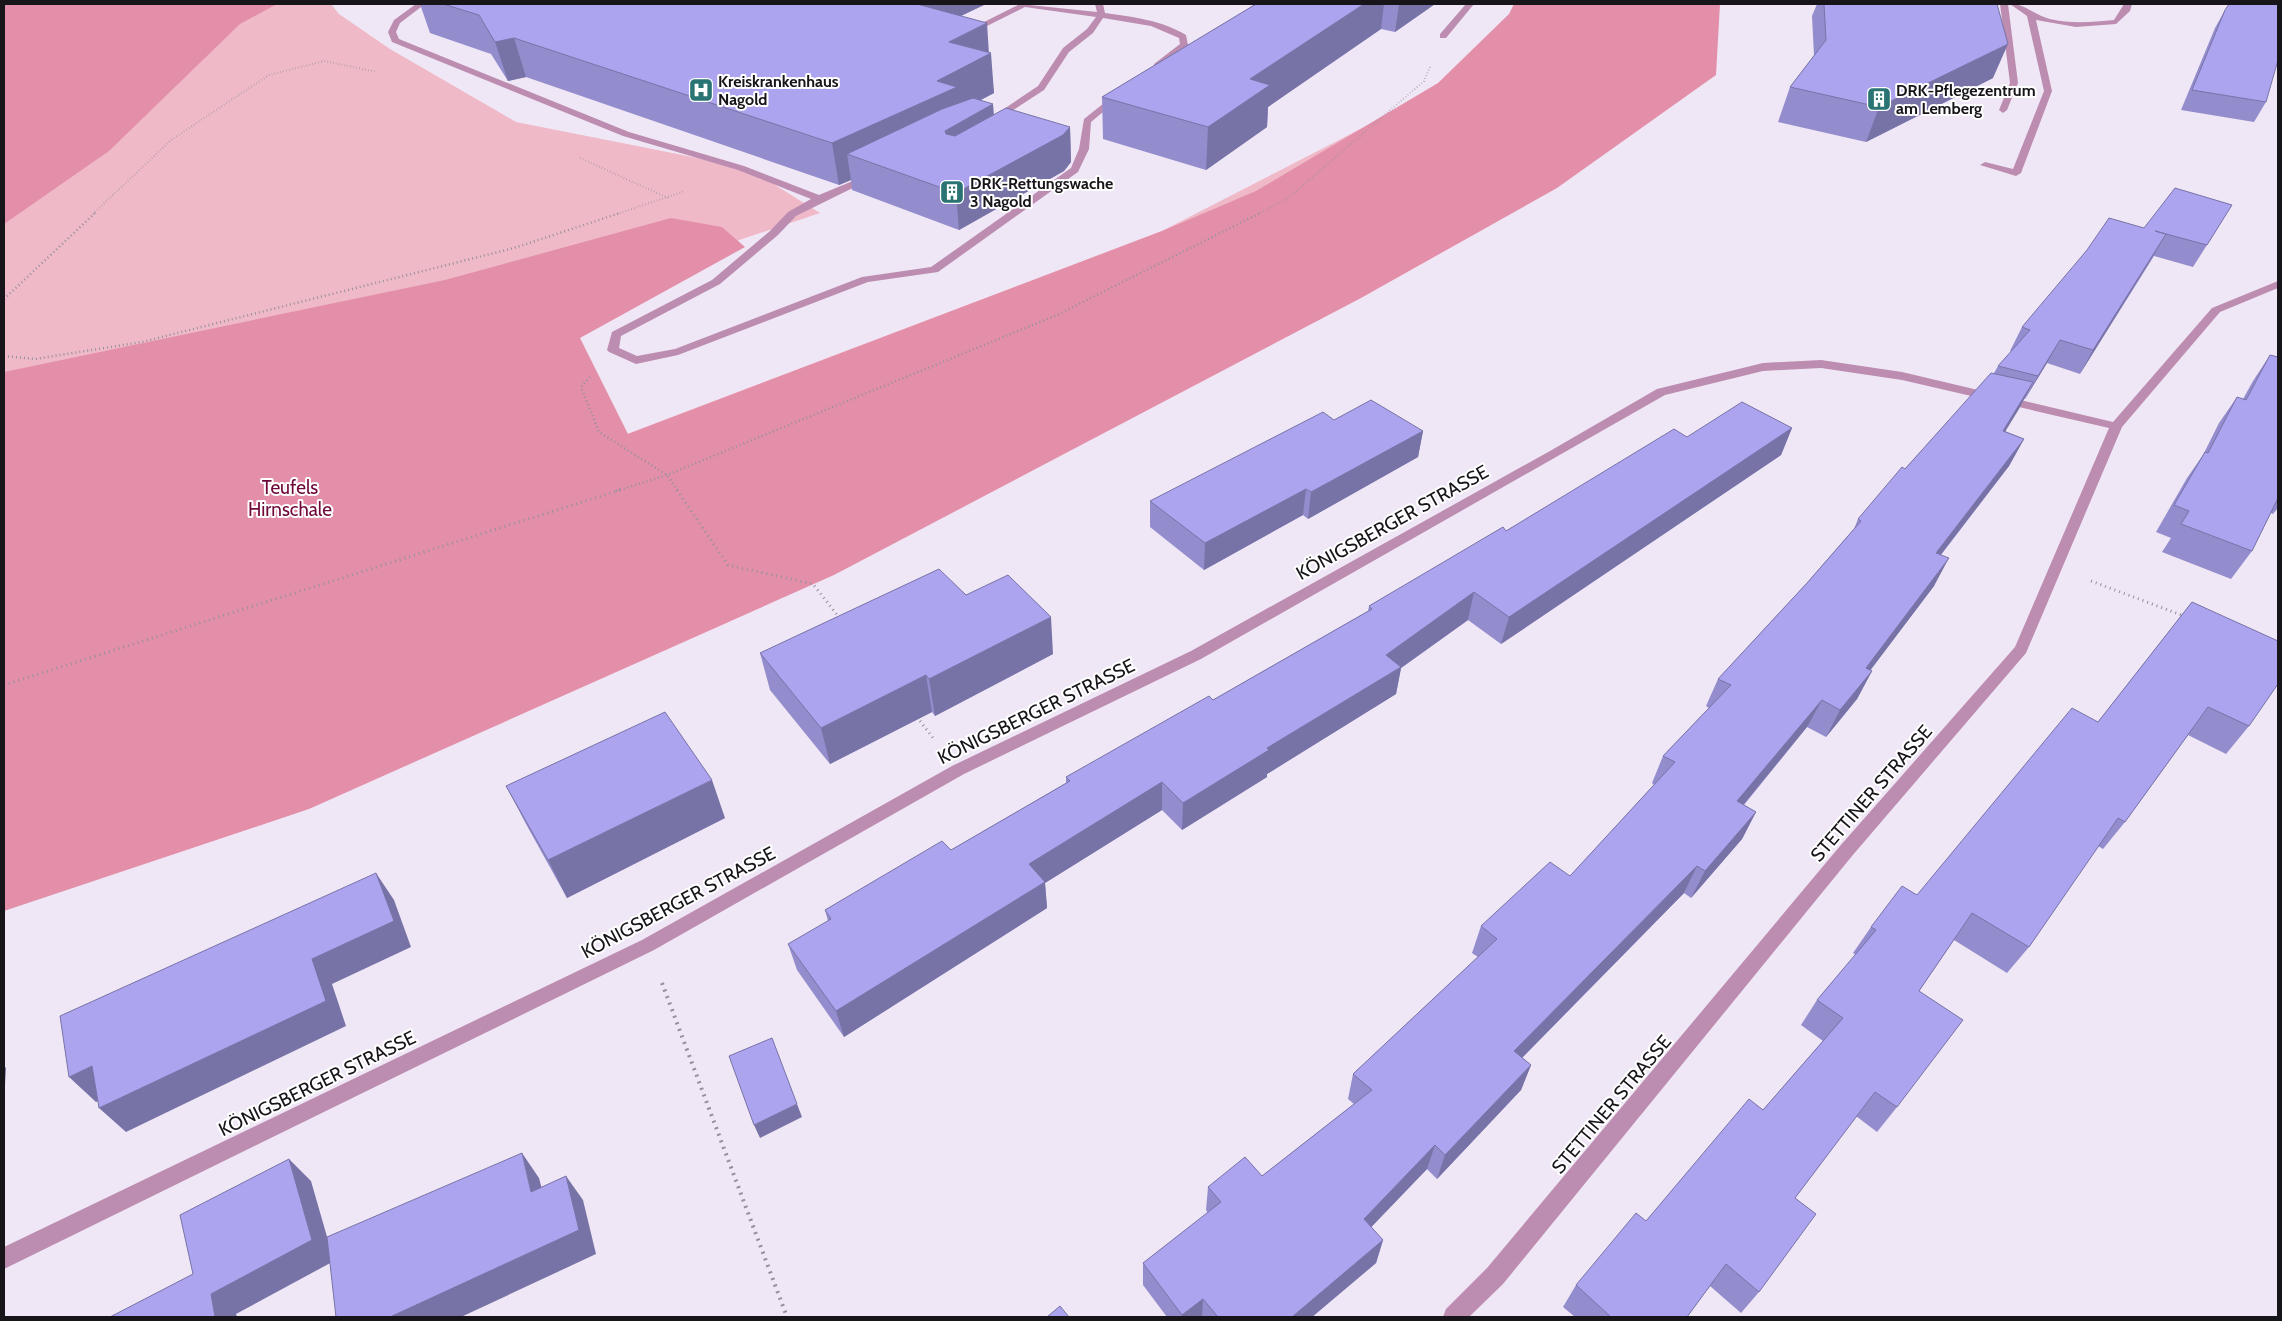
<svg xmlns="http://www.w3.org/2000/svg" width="2282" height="1321" font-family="Cabin,sans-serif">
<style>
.green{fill:#efb9c8}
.forest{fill:#e38fa9}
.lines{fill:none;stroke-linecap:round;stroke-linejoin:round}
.path-far3{stroke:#96909b;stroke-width:2;stroke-dasharray:0.5 2.5;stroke-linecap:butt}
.path-far2{stroke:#96909b;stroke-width:2.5;stroke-dasharray:1 3;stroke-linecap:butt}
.path-far1{stroke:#96909b;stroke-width:3;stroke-dasharray:1 4;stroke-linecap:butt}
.path{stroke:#96909b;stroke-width:4;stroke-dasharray:2 5;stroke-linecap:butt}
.minor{fill:#bc8db0;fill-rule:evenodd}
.wall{fill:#948dcd}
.shaded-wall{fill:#7873a7}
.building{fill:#aca4ee;stroke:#7873a7}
.labels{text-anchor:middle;stroke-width:4;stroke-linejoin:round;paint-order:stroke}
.far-poi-label{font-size:16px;font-weight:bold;fill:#18151a;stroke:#fff;text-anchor:start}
.park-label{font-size:19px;fill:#6e0839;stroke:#fff}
.street-label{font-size:19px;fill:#18151a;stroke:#fff}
</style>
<rect width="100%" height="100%" fill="#f0e7f6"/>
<path class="green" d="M 4,4 L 331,4 L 339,14 L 390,49 L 516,122 L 748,168 L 820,213 L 512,316 L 627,434 L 1162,231 L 1372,123 L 1555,181 L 4,910 Z"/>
<path class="forest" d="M 4,4 L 277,4 L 240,24 L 109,151 L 4,224 Z
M 1514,4 L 1720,4 L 1716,75 L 1557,188 L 1361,298 L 834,575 L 309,809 L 4,911 L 4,372 L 445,280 L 671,218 L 722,227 L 745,247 L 580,338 L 628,434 L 1162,231 L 1256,191 L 1438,83 L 1509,14 Z"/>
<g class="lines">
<path class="path-far3" d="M 580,158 L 668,198
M 93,214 L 171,140 L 269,75 L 324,61 L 377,72
M 617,214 L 685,191
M 1258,214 L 1287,199 L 1424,81 L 1430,67"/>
<path class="path-far2" d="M 4,299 L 95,213
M 4,356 L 35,359 L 142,342 L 514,248 L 620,213
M 590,377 L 581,387 L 599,432 L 667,475 L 678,491
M 616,491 L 667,475 L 1057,315 L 1260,213"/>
<path class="path-far1" d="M 677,490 L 728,565 L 813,584 L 841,620
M 2091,581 L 2184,616
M 4,685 L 620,490
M 917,717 L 933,738"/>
<path class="path" d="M 662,983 L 787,1317"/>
<path class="minor" d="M 416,4 L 425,4 L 400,23 L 396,32 L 399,39 L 629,132 L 744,166 L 819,195 L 867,175 L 875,177 L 796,216 L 778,235 L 720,284 L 621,336 L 619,348 L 637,356 L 675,349 L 862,277 L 931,267 L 1071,168 L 1079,149 L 1084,119 L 1114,95 L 1121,97 L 1091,122 L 1089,149 L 1078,172 L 938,272 L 868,282 L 678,355 L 636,364 L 609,352 L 607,350 L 612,332 L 712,280 L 770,231 L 788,212 L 811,199 L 738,170 L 623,136 L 392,42 L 388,32 L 394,20 Z
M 1020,4 L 1097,12 L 1095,4 L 1103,4 L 1105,13 C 1133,17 1161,20 1186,35 L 1188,45 L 1160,68 L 1154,68 L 1154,64 L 1180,44 L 1179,38 L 1151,26 L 1103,18 L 1093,33 L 1069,52 L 1044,90 L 995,122 L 990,119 L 992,117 L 1038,86 L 1063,48 L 1087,29 L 1096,17 L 1025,7 L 971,34 L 964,32 Z
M 1466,4 L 1474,4 L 1446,38 L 1440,38 L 1440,34 Z
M 2000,4 L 2008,4 L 2018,83 L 2007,110 L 2003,113 L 1999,110 L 2010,83 Z
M 2010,4 C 2024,3 2036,16 2050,19 C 2071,24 2093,22 2114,20 L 2124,4 L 2132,4 L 2130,11 L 2116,24 L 2076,27 L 2036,20 L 2052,91 L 2021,173 L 2016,176 L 1980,165 L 1985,162 L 2013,169 L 2044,91 L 2027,16 Z
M 2278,281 L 2278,288 L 2220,312 L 2122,427 L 2026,653 L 1852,856 L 1503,1284 L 1469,1317 L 1443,1317 L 1446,1309 L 1487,1268 L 1840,846 L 2015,647 L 2109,428 L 1902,380 L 1821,368 L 1763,371 L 1665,395 L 1201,659 L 964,774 L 654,950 L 4,1269 L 4,1247 L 642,940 L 952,766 L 1191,651 L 1550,451 L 1657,389 L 1763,363 L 1821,360 L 1902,372 L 2113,422 L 2212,308 Z"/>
</g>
<path class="wall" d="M 420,4 L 986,4 L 961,16 L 989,53 L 994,93 L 981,100 L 994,115 L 1070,127 L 1071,162 L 1064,171 L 959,230 L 852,190 L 851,180 L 839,185 L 526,77 L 508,81 L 491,54 L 430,33 Z
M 1256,4 L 1435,4 L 1395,32 L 1381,29 L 1268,107 L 1267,127 L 1206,170 L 1103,139 L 1102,97 Z
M 1817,4 L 1997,4 L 1993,78 L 1866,142 L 1778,122 L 1790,87 L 1814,56 L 1812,16 Z
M 2225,10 L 2266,102 L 2254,122 L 2181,110 L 2215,28 Z
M 2219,226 L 2193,267 L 2154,256 L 2080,374 L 2047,363 L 2025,399 L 2024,399 L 2005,431 L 2024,439 L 2009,466 L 1941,555 L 1934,586 L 1870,670 L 1872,671 L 1857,699 L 1826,737 L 1807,727 L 1744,805 L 1756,812 L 1742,839 L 1691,898 L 1684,893 L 1522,1058 L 1531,1065 L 1521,1090 L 1437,1179 L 1427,1169 L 1371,1227 L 1383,1240 L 1376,1263 L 1312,1317 L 1167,1317 L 1143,1285 L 1143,1263 L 1208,1213 L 1206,1210 L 1208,1187 L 1262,1176 L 1354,1104 L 1348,1099 L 1353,1074 L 1478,957 L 1472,953 L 1481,926 L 1570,876 L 1654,785 L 1652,783 L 1663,756 L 1709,708 L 1706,706 L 1718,679 L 1807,583 L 1854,529 L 1858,519 L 1994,373 L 1998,366 L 2012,351 L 2010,351 L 2022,327 L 2144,228 Z
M 2270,355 L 2278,357 L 2278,508 L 2273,514 L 2271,513 L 2252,551 L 2231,579 L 2162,552 L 2171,538 L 2156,532 L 2187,478 L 2203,455 L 2219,423 L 2237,397 L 2243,399 L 2253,381 Z
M 1334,420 L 1423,431 L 1418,457 L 1308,519 L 1303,515 L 1204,570 L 1150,527 L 1150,501 Z
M 1792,428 L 1781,455 L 1501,644 L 1468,620 L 1401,668 L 1396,694 L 1267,774 L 1267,777 L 1182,830 L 1162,810 L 1045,883 L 1047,908 L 844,1037 L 797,970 L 788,944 L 828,921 L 825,910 L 951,850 L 1066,783 L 1066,777 L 1213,700 L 1368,611 L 1369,606 L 1506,531 L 1687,437 Z
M 966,595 L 1053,654 L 935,716 L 932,712 L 830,764 L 770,690 L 760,653 Z
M 2192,602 L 2249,726 L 2226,754 L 2188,735 L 2125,822 L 2103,849 L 2098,846 L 2029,947 L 2007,973 L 1954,940 L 1919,991 L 1897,1107 L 1877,1132 L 1856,1116 L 1795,1198 L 1759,1292 L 1741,1313 L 1710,1286 L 1687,1317 L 1575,1317 L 1563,1307 L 1576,1285 L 1646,1221 L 1763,1110 L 1823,1041 L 1801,1025 L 1817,1000 L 1856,955 L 1853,953 L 1871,927 L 1917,895 L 2098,722 Z
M 506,786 L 725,818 L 567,898 L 526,824 Z"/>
<path class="shaded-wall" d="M 908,4 L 986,4 L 912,39 Z
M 1364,4 L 1384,4 L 1381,29 L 1268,107 L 1267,127 L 1206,170 L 1208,127 L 1250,79 Z
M 1399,4 L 1435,4 L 1395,32 Z
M 987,23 L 989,54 L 991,53 L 994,93 L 959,111 L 993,104 L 996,138 L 847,154 L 851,180 L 839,185 L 832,143 L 937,81 L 949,42 Z
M 514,38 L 526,77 L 508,81 L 495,42 Z
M 2008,44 L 1993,78 L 1866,142 L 1879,107 Z
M 1070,127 L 1071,162 L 1064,171 L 959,230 L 956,193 Z
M 2166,234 L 2153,256 L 2080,374 L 2093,350 Z
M 2060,340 L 2047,363 L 2025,399 L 2038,376 Z
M 2033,382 L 2019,409 L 1989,458 L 2003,431 Z
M 1792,428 L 1781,455 L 1501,644 L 1509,617 Z
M 1423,431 L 1418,457 L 1308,519 L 1311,492 Z
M 2024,439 L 2009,466 L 1921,580 L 1936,553 Z
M 1306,489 L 1303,515 L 1204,570 L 1205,543 Z
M 1949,558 L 1934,586 L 1851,696 L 1866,668 Z
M 1474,592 L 1468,620 L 1401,668 L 1396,694 L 1267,774 L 1267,777 L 1182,830 L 1183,803 L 1267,748 L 1386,655 Z
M 1051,617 L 1053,654 L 935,716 L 929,679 Z
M 1872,671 L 1857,699 L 1826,737 L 1840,710 Z
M 926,675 L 932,712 L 830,764 L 821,728 Z
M 1822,700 L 1807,727 L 1724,828 L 1737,801 Z
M 712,780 L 725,818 L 567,898 L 548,860 Z
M 1162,782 L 1162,810 L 1045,883 L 1047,908 L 844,1037 L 836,1011 L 1029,864 Z
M 1756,812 L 1742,839 L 1691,898 L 1705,871 Z
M 1697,866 L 1684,893 L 1504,1076 L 1514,1051 Z
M 376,873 L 394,900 L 411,947 L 332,984 L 346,1026 L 126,1132 L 99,1108 L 312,959 Z
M 1531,1065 L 1521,1090 L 1437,1179 L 1445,1155 Z
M 4,1066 L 6,1068 L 4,1102 Z
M 92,1066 L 119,1091 L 96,1102 L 69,1077 Z
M 797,1104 L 802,1117 L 760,1138 L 754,1125 Z
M 1435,1145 L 1427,1169 L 1357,1242 L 1364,1219 Z
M 522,1153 L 539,1178 L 549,1216 L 531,1192 Z
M 289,1159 L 311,1181 L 334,1261 L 236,1314 L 237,1317 L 215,1317 L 211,1294 Z
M 566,1176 L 583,1200 L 596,1254 L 461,1317 L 390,1317 Z
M 1383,1240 L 1376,1263 L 1312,1317 L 1292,1317 Z
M 1203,1299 L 1202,1317 L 1182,1317 L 1182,1315 Z"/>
<path class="building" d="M 443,4 L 917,4 L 987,23 L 949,42 L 991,53 L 937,81 L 957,87 L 832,143 L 514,38 L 495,42 L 479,15 Z
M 1256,4 L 1364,4 L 1250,79 L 1270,85 L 1208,127 L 1102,97 Z
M 1824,4 L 1997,4 L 2008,44 L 1879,107 L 1790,87 L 1826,40 Z
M 2229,4 L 2278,4 L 2278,60 L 2266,102 L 2192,90 L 2225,10 Z
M 973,98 L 993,104 L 945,131 L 946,134 L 955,136 L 1006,108 L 1070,127 L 1063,135 L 956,193 L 847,154 L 942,109 Z
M 2175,188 L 2232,205 L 2207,245 L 2155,231 L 2166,234 L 2093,350 L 2060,340 L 2038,376 L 1998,366 L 2030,330 L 2022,327 L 2087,250 L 2109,218 L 2144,228 Z
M 2270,355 L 2278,357 L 2278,498 L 2252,551 L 2181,524 L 2189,511 L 2174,505 L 2205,452 L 2208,453 L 2237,397 L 2246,400 Z
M 1991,373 L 2033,382 L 2003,431 L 2024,439 L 1936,553 L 1949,558 L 1866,668 L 1872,671 L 1840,710 L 1822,700 L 1737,801 L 1756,812 L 1705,871 L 1697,866 L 1514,1051 L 1531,1065 L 1445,1155 L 1435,1145 L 1364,1219 L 1383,1240 L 1292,1317 L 1218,1317 L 1203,1299 L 1182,1315 L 1143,1263 L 1221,1202 L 1208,1187 L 1245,1157 L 1262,1176 L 1372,1090 L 1353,1074 L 1497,939 L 1481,926 L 1550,862 L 1570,876 L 1675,762 L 1663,756 L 1731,685 L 1718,679 L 1807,583 L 1861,521 L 1858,519 L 1902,467 L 1905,469 Z
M 1371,400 L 1423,431 L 1311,492 L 1306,489 L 1205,543 L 1150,501 L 1323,412 L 1334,420 Z
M 1742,402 L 1792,428 L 1509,617 L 1474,592 L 1386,655 L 1401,667 L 1267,748 L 1269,750 L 1183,803 L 1162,782 L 1029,864 L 1045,882 L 836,1011 L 788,944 L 831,919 L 825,910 L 942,841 L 951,850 L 1070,781 L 1066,777 L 1209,696 L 1213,700 L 1372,609 L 1369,606 L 1503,527 L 1506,531 L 1674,429 L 1687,437 Z
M 939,569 L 966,595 L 1008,575 L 1051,617 L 929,679 L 926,675 L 821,728 L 760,653 Z
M 2192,602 L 2278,641 L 2278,684 L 2249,726 L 2208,707 L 2125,822 L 2118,818 L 2029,947 L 1972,913 L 1919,991 L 1963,1020 L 1897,1107 L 1875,1092 L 1795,1198 L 1816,1214 L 1759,1292 L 1726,1264 L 1687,1317 L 1611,1317 L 1576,1285 L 1636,1213 L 1646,1221 L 1749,1099 L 1763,1110 L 1843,1018 L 1817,1000 L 1876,930 L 1871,927 L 1902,886 L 1917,895 L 2072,708 L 2098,722 Z
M 665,712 L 712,780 L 548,860 L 506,786 Z
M 376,873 L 394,921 L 312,959 L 326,1001 L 99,1108 L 92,1066 L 69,1077 L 60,1016 Z
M 772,1038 L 797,1104 L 754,1125 L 729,1056 Z
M 522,1153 L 531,1192 L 566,1176 L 579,1230 L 390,1317 L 336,1317 L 327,1237 Z
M 289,1159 L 312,1240 L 211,1294 L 215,1317 L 110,1317 L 193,1274 L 180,1215 Z
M 1060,1306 L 1069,1317 L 1047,1317 Z"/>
<defs>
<symbol id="hospital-square" viewBox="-11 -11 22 22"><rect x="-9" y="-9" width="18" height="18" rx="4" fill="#2a7473" stroke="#fff"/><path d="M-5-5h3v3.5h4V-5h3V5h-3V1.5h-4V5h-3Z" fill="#fff"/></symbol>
<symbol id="building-square" viewBox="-11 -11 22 22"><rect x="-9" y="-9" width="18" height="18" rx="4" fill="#2a7473" stroke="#fff"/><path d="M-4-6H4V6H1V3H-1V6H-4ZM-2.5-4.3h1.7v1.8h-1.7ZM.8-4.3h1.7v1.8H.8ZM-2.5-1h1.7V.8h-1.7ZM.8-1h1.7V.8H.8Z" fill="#fff"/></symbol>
</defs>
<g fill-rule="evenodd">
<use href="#hospital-square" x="687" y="76" width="28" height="28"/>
<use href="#building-square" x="1865" y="85" width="28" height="28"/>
<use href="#building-square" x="938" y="178" width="28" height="28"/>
</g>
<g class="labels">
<g class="far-poi-label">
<text x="718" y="87">Kreiskrankenhaus<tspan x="718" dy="18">Nagold</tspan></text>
<text x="1896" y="96">DRK-Pflegezentrum<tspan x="1896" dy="18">am Lemberg</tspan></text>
<text x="970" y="189">DRK-Rettungswache<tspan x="970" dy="18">3 Nagold</tspan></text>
</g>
<g class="park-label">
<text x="290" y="494">Teufels<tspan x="290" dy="22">Hirnschale</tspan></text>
</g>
<g class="street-label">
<text transform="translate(1392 522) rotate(-29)" y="7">KÖNIGSBERGER STRASSE</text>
<text transform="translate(1036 711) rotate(-26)" y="7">KÖNIGSBERGER STRASSE</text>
<text transform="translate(1871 793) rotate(-49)" y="7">STETTINER STRASSE</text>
<text transform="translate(678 902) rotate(-28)" y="7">KÖNIGSBERGER STRASSE</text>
<text transform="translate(317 1083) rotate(-26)" y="7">KÖNIGSBERGER STRASSE</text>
<text transform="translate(1611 1104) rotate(-50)" y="7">STETTINER STRASSE</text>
</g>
</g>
<rect width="2282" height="1321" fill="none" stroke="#18151a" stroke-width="10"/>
</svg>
